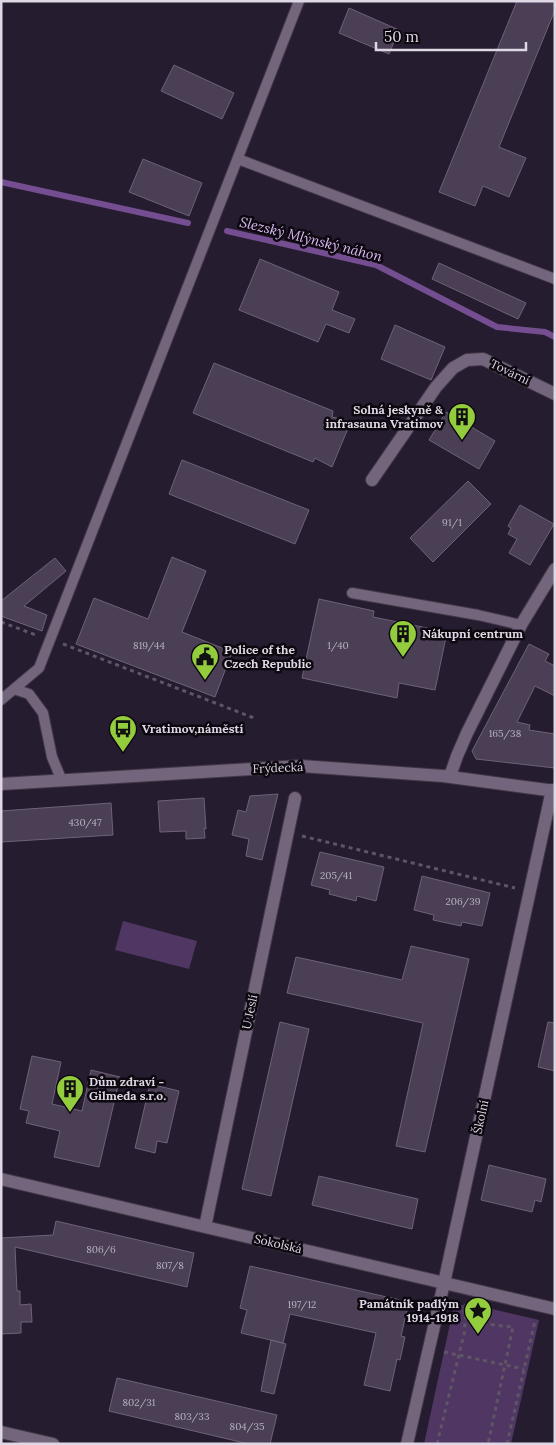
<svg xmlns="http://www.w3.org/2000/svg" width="556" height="1445" font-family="Lora,serif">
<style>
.green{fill:#503763}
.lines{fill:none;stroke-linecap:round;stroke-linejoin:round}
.stream{stroke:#744e90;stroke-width:6}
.building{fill:#4a3f54;stroke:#6e6278}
.service-casing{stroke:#413847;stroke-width:12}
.minor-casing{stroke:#413847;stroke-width:14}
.secondary-casing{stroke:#413847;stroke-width:14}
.path{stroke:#5e5566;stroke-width:3;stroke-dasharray:4 4;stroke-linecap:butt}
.service{stroke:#72657c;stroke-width:10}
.minor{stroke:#72657c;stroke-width:12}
.secondary{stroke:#72657c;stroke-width:12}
.labels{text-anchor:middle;stroke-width:5;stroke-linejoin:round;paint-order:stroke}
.number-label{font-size:10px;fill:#b9b1c0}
.street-label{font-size:12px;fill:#ded7e4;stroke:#0d0810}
.poi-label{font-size:12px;font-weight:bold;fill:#ded7e4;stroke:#0d0810;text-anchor:start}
.water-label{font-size:14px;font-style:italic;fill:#d9bbf3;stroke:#0d0810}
</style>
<rect width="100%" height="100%" fill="#261c2f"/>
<path class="green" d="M 123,921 L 197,941 L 189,969 L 115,950 Z
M 467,1303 L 539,1320 L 511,1444 L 424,1444 L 453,1310 Z"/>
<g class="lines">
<path class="stream" d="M 1,182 L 188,223
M 227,231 L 376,265 L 497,327 L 545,332 L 555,337"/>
</g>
<path class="building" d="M 517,1 L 555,1 L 555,10 L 499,147 L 526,158 L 509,197 L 483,186 L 475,206 L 439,192 Z
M 349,8 L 399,30 L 389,54 L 339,33 Z
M 174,65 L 234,93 L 222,119 L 161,91 Z
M 143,159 L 202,183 L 189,216 L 129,192 Z
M 260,259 L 339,292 L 332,310 L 355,319 L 349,333 L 326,324 L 318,342 L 239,310 Z
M 439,263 L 526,303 L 518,319 L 432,279 Z
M 395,325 L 445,347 L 431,380 L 381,359 Z
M 214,363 L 333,411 L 332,417 L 351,421 L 332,467 L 315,458 L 313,462 L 193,413 Z
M 446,412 L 495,441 L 479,469 L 429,440 Z
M 182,460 L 309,510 L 295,544 L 169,494 Z
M 468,481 L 491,504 L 433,562 L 410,538 Z
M 520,505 L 554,524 L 530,565 L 509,553 L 517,539 L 508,534 L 511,528 L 508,526 Z
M 172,557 L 206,571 L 182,632 L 232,652 L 215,697 L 76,644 L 94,598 L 148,619 Z
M 55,558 L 66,571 L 24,606 L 47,615 L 42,631 L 1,616 L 1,601 Z
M 319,599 L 374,611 L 373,617 L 447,632 L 435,690 L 399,683 L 397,698 L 302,678 Z
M 529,644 L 549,654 L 545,661 L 555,666 L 555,696 L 535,686 L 517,722 L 530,725 L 529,730 L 555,734 L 555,768 L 476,759 L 472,751 Z
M 278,794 L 262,860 L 246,856 L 249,839 L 232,835 L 238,810 L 246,812 L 250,796 Z
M 204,798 L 206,829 L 204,828 L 205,838 L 186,839 L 186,831 L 160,832 L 158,801 Z
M 111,803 L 113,835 L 1,842 L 1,811 Z
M 320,852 L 384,867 L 376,901 L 357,896 L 356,901 L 329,894 L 330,890 L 311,885 Z
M 422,876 L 490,893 L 482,926 L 462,922 L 461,926 L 433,920 L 434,915 L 414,910 Z
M 411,946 L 469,959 L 425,1152 L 396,1146 L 423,1023 L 287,993 L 296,957 L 402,980 Z
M 280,1022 L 309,1029 L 271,1196 L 242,1189 Z
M 548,1022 L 555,1023 L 555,1071 L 538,1067 Z
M 32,1056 L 61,1062 L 52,1104 L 82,1111 L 91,1070 L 120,1077 L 99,1167 L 54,1157 L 60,1131 L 26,1123 L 29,1111 L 20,1109 Z
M 150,1084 L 179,1091 L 167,1143 L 157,1141 L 155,1153 L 135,1148 Z
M 489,1165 L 546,1179 L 541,1202 L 535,1200 L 532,1212 L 481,1200 Z
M 319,1176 L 418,1199 L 412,1229 L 312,1205 Z
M 56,1221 L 194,1253 L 187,1287 L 15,1247 L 17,1291 L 20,1291 L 20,1305 L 31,1304 L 32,1322 L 21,1322 L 21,1333 L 1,1334 L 1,1238 L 53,1235 Z
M 250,1266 L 409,1302 L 401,1336 L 405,1337 L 400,1360 L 397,1359 L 390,1391 L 364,1385 L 376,1333 L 290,1314 L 283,1343 L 241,1333 L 247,1310 L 240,1308 Z
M 271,1340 L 286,1344 L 274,1394 L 261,1391 Z
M 117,1378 L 277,1415 L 270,1444 L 249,1444 L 109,1411 Z"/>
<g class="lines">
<defs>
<path id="service" d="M 238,159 L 555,279
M 352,593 L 478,615 L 521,625
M 14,689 L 29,694 L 43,713 L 52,757 L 62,781
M 1,700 L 39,668 L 299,1"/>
<path id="minor" d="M 372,480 L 436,387 L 453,368 L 467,360 L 483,359 L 555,394
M 450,776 L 457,756 L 467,733 L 521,625 L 555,569
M 1,1179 L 555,1309
M 205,1227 L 295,798
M 1,1432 L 53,1444
M 407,1444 L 444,1283 L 552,790"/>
<path id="secondary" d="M 1,784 L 301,766 L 443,776 L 555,791"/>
</defs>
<use href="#service" class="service-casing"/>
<use href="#minor" class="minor-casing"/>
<use href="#secondary" class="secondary-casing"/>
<path class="path" d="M 1,622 L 36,635
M 63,644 L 254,718
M 302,836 L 515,888
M 458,1304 L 466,1314 L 485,1324 L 513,1327 L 488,1444
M 444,1352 L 524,1369
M 437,1444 L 464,1334 L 466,1314
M 507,1444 L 535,1321"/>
<use href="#service" class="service"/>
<use href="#minor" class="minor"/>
<use href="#secondary" class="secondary"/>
</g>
<defs>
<symbol id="building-pin" viewBox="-11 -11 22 30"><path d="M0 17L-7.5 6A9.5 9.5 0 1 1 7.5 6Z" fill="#93cd3e" stroke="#0d0810"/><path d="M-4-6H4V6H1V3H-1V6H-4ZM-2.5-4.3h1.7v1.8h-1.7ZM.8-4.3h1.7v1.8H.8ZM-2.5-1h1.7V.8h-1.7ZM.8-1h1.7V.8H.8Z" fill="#111"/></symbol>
<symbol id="civic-pin" viewBox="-11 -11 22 30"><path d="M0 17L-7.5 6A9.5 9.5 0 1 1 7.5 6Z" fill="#93cd3e" stroke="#0d0810"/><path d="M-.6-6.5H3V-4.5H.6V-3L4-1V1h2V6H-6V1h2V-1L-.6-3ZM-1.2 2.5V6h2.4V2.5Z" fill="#111"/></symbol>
<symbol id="bus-pin" viewBox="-11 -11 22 30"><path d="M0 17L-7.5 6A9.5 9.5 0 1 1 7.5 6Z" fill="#93cd3e" stroke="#0d0810"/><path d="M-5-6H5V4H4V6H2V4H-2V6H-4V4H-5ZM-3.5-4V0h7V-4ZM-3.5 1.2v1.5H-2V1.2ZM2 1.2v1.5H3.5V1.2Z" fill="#111"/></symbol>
<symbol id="sight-pin" viewBox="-11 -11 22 30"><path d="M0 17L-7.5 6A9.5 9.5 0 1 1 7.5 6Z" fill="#93cd3e" stroke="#0d0810"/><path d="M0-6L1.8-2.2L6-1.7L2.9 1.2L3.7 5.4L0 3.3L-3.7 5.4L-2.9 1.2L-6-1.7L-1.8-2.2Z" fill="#111"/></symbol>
</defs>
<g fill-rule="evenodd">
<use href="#building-pin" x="446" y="401" width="32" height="43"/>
<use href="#building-pin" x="387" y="618" width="32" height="43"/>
<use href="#civic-pin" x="189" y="641" width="32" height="43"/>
<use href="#bus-pin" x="107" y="713" width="32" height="43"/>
<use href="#building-pin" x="54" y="1073" width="32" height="43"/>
<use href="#sight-pin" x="462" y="1295" width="32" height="43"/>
</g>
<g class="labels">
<g class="number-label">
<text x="452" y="526">91/1</text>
<text x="149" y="649">819/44</text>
<text x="338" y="649">1/40</text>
<text x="505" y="737">165/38</text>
<text x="85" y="826">430/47</text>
<text x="336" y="879">205/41</text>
<text x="463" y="905">206/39</text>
<text x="101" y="1253">806/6</text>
<text x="170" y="1269">807/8</text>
<text x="302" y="1308">197/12</text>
<text x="139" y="1406">802/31</text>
<text x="192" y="1420">803/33</text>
<text x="247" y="1430">804/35</text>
</g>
<g class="street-label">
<text transform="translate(510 372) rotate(26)" y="4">Tovární</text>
<text transform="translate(278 768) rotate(-2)" y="4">Frýdecká</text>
<text transform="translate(250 1012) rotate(-78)" y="4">U Jeslí</text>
<text transform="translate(481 1117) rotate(-78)" y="4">Školní</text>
<text transform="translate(278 1244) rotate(13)" y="4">Sokolská</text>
</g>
<g class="poi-label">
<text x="443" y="414" text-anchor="end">Solná jeskyně &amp;<tspan x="443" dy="14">infrasauna Vratimov</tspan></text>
<text x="422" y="638">Nákupní centrum</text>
<text x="224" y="654">Police of the<tspan x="224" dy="14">Czech Republic</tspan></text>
<text x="142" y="733">Vratimov,náměstí</text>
<text x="89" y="1086">Dům zdraví -<tspan x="89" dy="14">Gilmeda s.r.o.</tspan></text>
<text x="459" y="1308" text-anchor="end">Památník padlým<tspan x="459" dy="14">1914-1918</tspan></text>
</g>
<g class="water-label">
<text transform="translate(311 239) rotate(14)" y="5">Slezský Mlýnský náhon</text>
</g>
</g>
<rect width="556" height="1445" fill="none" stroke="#ded7e4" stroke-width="5"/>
<path d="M376 42v8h150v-8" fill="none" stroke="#ded7e4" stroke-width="2.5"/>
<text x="384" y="42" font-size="15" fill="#ded7e4" stroke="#0d0810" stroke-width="4" paint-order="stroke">50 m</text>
</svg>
